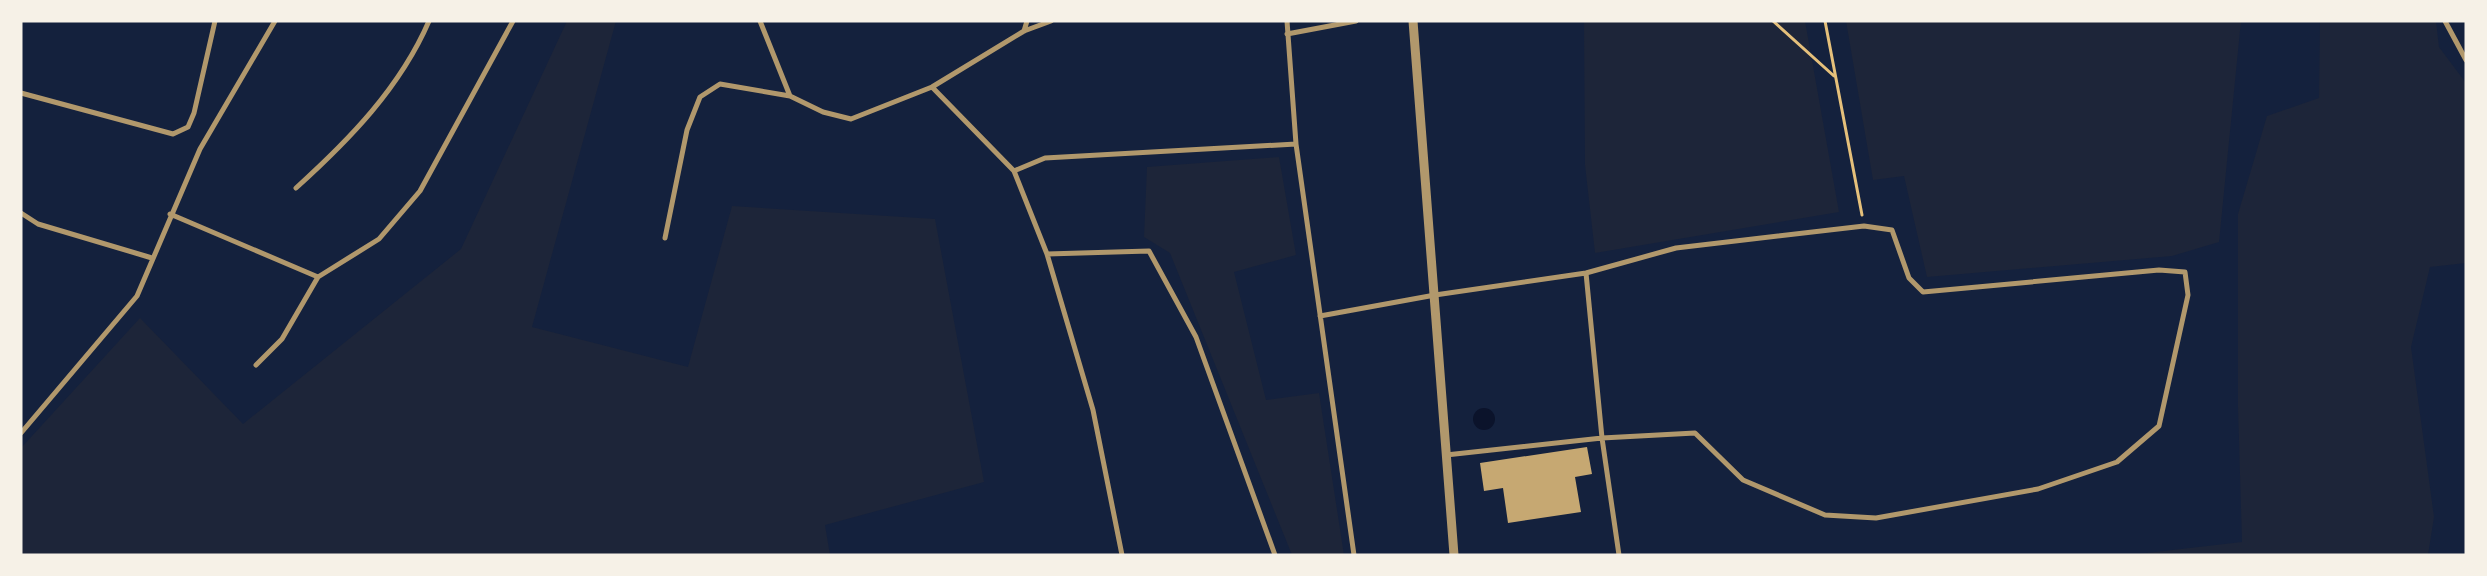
<svg xmlns="http://www.w3.org/2000/svg" width="2487" height="576" font-family="Montserrat,sans-serif">
<style>
.green{fill:#1d2539}
.water{fill:#0b132b}
.building{fill:#c6a872}
.lines{fill:none;stroke-linecap:round;stroke-linejoin:round}
.path{stroke:#e5c07b;stroke-width:3}
.minor{stroke:#b1986c;stroke-width:5}
.tertiary{stroke:#b1986c;stroke-width:9}
</style>
<rect width="100%" height="100%" fill="#14213d"/>
<path class="green" d="M 567,21 L 616,21 L 532,327 L 688,367 L 732,206 L 935,219 L 984,482 L 825,525 L 830,555 L 21,555 L 21,448 L 140,318 L 243,424 L 461,249 Z
M 1584,21 L 1805,21 L 1839,212 L 1595,253 L 1585,165 Z
M 1846,21 L 2241,21 L 2219,242 L 2172,256 L 1927,277 L 1904,176 L 1873,180 Z
M 2320,21 L 2436,21 L 2439,47 L 2466,83 L 2466,263 L 2430,267 L 2411,347 L 2434,517 L 2428,555 L 2129,555 L 2242,542 L 2238,407 L 2238,214 L 2267,116 L 2319,98 Z
M 1279,157 L 1296,255 L 1234,272 L 1266,400 L 1319,393 L 1344,555 L 1292,555 L 1170,253 L 1144,237 L 1147,167 Z"/>
<path class="water" d="M1473 419a11 11 0 1 1 22 0a11 11 0 1 1-22 0Z"/>
<path class="building" d="M 1587,447 L 1592,474 L 1575,477 L 1581,512 L 1508,523 L 1503,488 L 1484,491 L 1480,463 Z"/>
<g class="lines">
<path class="path" d="M 1773,21 L 1834,76
M 1825,21 L 1862,215"/>
<path class="minor" d="M 760,21 L 790,96
M 1287,21 L 1296,144 L 1354,555
M 2445,21 L 2466,60
M 1024,31 L 1027,21
M 1287,34 L 1356,21
M 932,87 L 1014,171 L 1047,254 L 1093,410 L 1122,555
M 21,93 L 173,134 L 188,127 L 194,113 L 215,21
M 1014,171 L 1045,158 L 1296,144
M 296,188 C 349,140 400,88 429,21
M 21,213 L 38,224 L 152,258
M 170,214 L 318,277
M 665,238 L 687,130 L 700,97 L 720,84 L 790,96 L 823,112 L 851,119 L 932,87 L 1024,31 L 1051,21
M 1047,254 L 1149,251 L 1196,337 L 1275,555
M 1586,273 L 1602,438 L 1619,555
M 1320,316 L 1435,295 L 1586,273 L 1676,248 L 1864,226 L 1892,230 L 1909,278 L 1923,292 L 2159,270 L 2185,272 L 2188,295 L 2159,426 L 2117,462 L 2038,489 L 1876,518 L 1825,515 L 1743,480 L 1695,433 L 1602,438 L 1446,455
M 256,365 L 282,339 L 318,277 L 379,239 L 420,191 L 513,21
M 21,433 L 137,296 L 200,149 L 275,21"/>
<path class="tertiary" d="M 1413,21 L 1454,555"/>
</g>
<rect width="2487" height="576" fill="none" stroke="#f6f1e7" stroke-width="45"/>
</svg>
